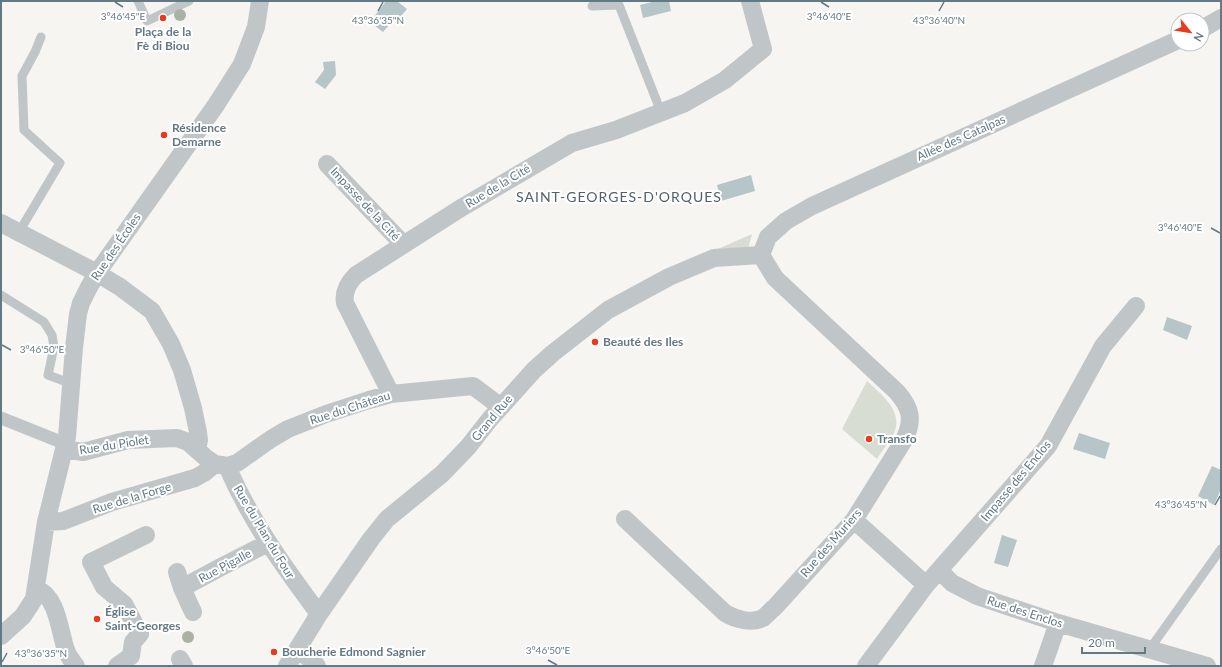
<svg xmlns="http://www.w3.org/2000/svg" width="1222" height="667" font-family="Lato,sans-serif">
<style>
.green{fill:#d7ddd3}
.water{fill:#b6c5c7}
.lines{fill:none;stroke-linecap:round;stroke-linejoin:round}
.service{stroke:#c0c6c8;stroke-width:9}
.pedestrian{stroke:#c0c6c8;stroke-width:13}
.minor{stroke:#c0c6c8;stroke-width:18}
.tree{fill:#a9b2a3}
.ticks{fill:none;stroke:#637984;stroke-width:1.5}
.poi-dot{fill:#e93a1e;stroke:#fff;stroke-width:1.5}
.labels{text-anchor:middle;stroke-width:4;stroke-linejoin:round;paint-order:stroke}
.poi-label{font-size:12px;font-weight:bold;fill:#637984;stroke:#fff;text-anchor:start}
.street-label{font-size:12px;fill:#637984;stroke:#fff}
.quarter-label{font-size:14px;letter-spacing:1px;fill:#526169;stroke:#fff}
.ticks-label{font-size:10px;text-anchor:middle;fill:#637984;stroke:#fff;stroke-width:4;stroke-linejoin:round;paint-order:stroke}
</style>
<rect width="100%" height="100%" fill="#f6f5f2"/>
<path class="green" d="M 752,234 L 748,249 L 711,252 Z
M 867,381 C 882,395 905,412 893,435 C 888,443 882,451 877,459 L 842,429 Z"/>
<path class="water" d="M 386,1 L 397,1 L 407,9 L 401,16 L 397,16 L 383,32 L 370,22 Z
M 656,1 L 669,1 L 671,11 L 643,18 L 640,5 Z
M 335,61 L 336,75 L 325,89 L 315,82 L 324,70 L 323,62 Z
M 751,175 L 755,191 L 721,201 L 717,185 Z
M 1167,317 L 1192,326 L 1187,340 L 1163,330 Z
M 1079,433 L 1110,443 L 1105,459 L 1073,449 Z
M 1212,466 L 1221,470 L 1221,489 L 1214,505 L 1198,496 Z
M 1002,535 L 1017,540 L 1008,567 L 994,563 Z"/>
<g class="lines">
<path class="service" d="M 138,1 L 147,21 L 189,1
M 592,6 L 619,5 L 661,112
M 19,232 L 60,163 L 24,130 L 22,76 L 35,52 L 41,37
M 1,295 L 44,322 L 52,335 L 54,347 L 48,375 L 72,384
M 1149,650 L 1221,549"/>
<path class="pedestrian" d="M 1,418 L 66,444"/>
<path class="minor" d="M 1202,29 L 1221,18
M 327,164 L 403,244
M 1,223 L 97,273 L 120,287 L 152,311 L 171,344 L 182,370 L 193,408 L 198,432 L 199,440 L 197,450
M 761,255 L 768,237 L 786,221 L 812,206 L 1178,40
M 391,394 L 345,303 C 343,292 348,283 356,275 L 461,208 L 572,143 L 616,130 L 685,103 L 725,80 L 763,49 L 750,1
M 65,449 L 83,452 L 128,440 L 177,438 L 188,442 L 205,457 L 215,464 L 227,466 C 250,520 284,567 319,614
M 227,466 L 237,463 L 271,439 L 288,429 L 326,414 L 369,400 L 391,394 L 473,386 L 501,407
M 625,519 L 725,613 C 735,619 751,624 763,618 C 767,615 771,610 775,607 L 854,520 L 904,440 C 914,420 911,408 897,392 L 775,278 L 761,255
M 854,520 L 926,585
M 46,522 L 63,521 L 112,502 L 195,478 L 204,473 L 215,464
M 939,570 L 952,583 L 977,596 L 1058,623 L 1207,666
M 177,572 L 182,588
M 36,588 C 58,597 59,630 66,650 C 68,656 72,661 76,666
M 193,612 L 182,588 L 221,567 L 268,543
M 1,636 L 23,616 L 34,599 L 46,522 L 67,437 L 74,348 L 78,314 L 81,303 L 88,289 L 97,273 L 216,105 L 242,64 L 256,27 L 260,1
M 298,648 L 317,666
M 180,659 L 184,666
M 117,666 L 131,656 L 133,642 L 140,634 L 124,604 L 104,587 L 91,562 L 146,535
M 287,666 L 319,614 L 371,539 L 387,519 L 442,474 L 468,447 L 490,419 L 534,370 L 553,353 L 608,310 L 669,277 L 714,258 L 761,255
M 866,666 L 926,585 L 1048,446 L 1103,346 L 1136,306
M 1043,666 L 1058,623"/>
</g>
<g class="tree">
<circle cx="180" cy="15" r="6"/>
<circle cx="188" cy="637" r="6"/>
</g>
<path class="ticks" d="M 115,2 L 123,7M 821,2 L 829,7M 378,11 L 383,2M 939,11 L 944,2M 1211,228 L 1220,233M 2,345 L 11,350M 1215,505 L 1220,496M 548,660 L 557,665M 2,662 L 7,653"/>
<g class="poi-dot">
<circle cx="163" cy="18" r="4"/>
<circle cx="164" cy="135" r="4"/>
<circle cx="595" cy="342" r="4"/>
<circle cx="869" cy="439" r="4"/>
<circle cx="97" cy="619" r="4"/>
<circle cx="274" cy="652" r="4"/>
</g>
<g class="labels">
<g class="poi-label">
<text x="163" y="36" text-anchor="middle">Plaça de la<tspan x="163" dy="14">Fè di Biou</tspan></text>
<text x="172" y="132">Résidence<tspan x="172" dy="14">Demarne</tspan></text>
<text x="603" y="346">Beauté des Iles</text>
<text x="877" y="443">Transfo</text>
<text x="105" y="616">Église<tspan x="105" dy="14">Saint-Georges</tspan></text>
<text x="282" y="656">Boucherie Edmond Sagnier</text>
</g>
<g class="street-label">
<text transform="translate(961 138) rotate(-24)" y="4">Allée des Catalpas</text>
<text transform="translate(498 186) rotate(-31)" y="4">Rue de la Cité</text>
<text transform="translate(365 204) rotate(47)" y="4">Impasse de la Cité</text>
<text transform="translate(116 247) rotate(-56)" y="4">Rue des Écoles</text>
<text transform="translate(350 408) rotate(-18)" y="4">Rue du Château</text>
<text transform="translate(492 418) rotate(-50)" y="4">Grand Rue</text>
<text transform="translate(114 445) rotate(-9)" y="4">Rue du Piolet</text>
<text transform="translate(1016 481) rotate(-50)" y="4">Impasse des Enclos</text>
<text transform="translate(132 498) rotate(-17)" y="4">Rue de la Forge</text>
<text transform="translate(264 532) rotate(59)" y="4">Rue du Plan du Four</text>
<text transform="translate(831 543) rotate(-49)" y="4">Rue des Muriers</text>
<text transform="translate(225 566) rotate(-28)" y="4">Rue Pigalle</text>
<text transform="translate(1025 612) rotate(18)" y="4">Rue des Enclos</text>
</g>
<g class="quarter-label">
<text x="619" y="202">SAINT-GEORGES-D'ORQUES</text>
</g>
</g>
<g class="ticks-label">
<text x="123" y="20">3°46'45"E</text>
<text x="829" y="20">3°46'40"E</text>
<text x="378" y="24">43°36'35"N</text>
<text x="939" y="24">43°36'40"N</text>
<text x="1180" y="231">3°46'40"E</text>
<text x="42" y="353">3°46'50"E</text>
<text x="1181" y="508">43°36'45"N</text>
<text x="548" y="654">3°46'50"E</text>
<text x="41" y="657">43°36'35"N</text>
</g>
<rect width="1222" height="667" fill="none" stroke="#637984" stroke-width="4"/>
<g transform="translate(1190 32) rotate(120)"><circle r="19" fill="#ffffff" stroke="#c1c9ce"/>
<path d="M0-3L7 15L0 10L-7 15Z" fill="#e93a1e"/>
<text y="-6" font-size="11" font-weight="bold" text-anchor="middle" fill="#637984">N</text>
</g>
<path d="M1082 647v6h63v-6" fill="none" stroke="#637984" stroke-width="2"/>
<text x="1088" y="647" font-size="12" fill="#637984" stroke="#ffffff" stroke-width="3" paint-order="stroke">20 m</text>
</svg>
